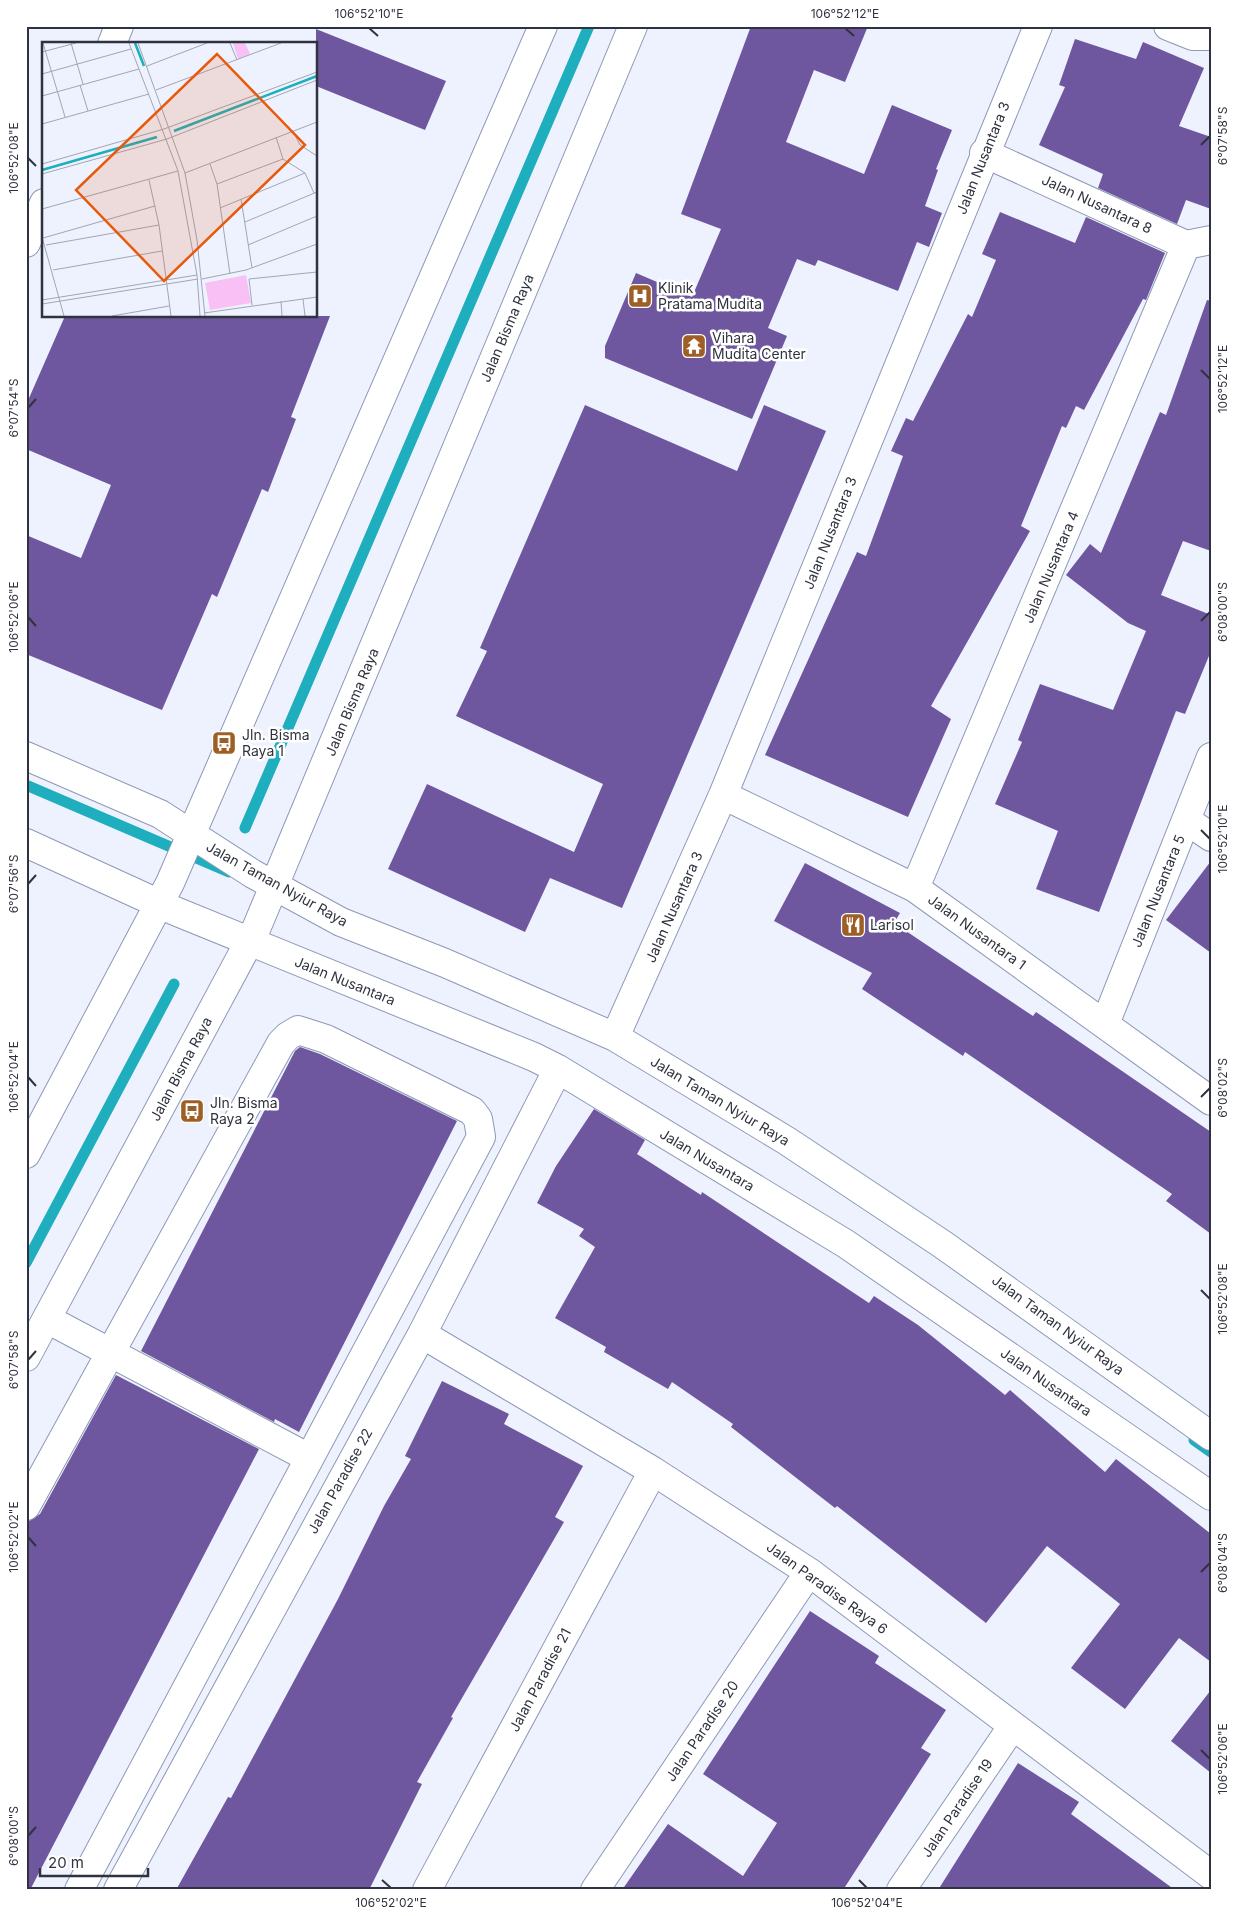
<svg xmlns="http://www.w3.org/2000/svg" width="1237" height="1916" font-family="Inter,sans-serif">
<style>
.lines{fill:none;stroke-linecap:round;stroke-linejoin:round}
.stream{stroke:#1faebd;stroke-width:11}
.building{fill:#6f579f}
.minor-casing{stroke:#8d99b4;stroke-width:30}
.minor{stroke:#fff;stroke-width:28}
.ticks{fill:none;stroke:#2f333f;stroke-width:2}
.labels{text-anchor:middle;stroke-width:5;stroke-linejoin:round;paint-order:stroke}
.street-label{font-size:14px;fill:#2f333f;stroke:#fff}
.poi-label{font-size:14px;fill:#2f333f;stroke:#fff;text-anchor:start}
.inset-river{fill:none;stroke:#1faebd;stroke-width:2.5}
.inset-road{fill:none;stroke:#a1a6b2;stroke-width:1}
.view{fill:#e8590c;fill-opacity:0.15;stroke:#e8590c;stroke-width:2.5}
.inset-edge{fill:none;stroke:#2f333f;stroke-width:2.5}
.neatline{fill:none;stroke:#2f333f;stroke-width:2}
.ticks-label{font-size:12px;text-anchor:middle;fill:#2f333f}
</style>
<rect width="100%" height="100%" fill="#edf2fe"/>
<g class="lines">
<path class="stream" d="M 26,785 L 229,872
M 245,828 L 589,26
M 26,1263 L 174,984
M 1194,1440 L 1211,1452"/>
</g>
<path class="building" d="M 751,26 L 868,26 L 845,82 L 814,70 L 786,142 L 864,174 L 892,105 L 952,130 L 936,169 L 938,170 L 925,206 L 942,213 L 929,247 L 917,242 L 898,291 L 818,260 L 815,266 L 797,259 L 768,328 L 787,336 L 752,419 L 605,358 L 605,346 L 636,273 L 692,297 L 721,229 L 681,214 Z
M 316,29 L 446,81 L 425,130 L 316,86 Z
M 1075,39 L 1136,59 L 1143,42 L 1204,68 L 1179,126 L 1211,137 L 1211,209 L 1186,200 L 1177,224 L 1098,188 L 1103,174 L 1039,145 L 1065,87 L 1059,85 Z
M 1000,212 L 1075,243 L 1086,217 L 1165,253 L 1146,300 L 1143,299 L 1084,410 L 1076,406 L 1066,428 L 1062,426 L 1021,526 L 1030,531 L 931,706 L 951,719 L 908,817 L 765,755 L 857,552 L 866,556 L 903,456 L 891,451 L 906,418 L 913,421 L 968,314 L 972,317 L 996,260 L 982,254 Z
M 1207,300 L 1211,301 L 1211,551 L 1183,541 L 1161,595 L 1211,615 L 1211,651 L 1185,714 L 1176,711 L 1099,912 L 1036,889 L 1058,831 L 995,804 L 1022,742 L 1018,740 L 1040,684 L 1113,710 L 1146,631 L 1128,623 L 1066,575 L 1090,544 L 1101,553 L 1160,412 L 1166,415 Z
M 65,316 L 330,316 L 291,417 L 296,419 L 268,492 L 262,489 L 217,597 L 212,594 L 162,710 L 26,654 L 26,535 L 81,558 L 111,485 L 26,449 L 26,405 Z
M 585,405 L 737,471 L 764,405 L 826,431 L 622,908 L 550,878 L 525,932 L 388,869 L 427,784 L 574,852 L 603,784 L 456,716 L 487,651 L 480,648 Z
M 1211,861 L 1211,953 L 1166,920 Z
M 805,863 L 900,913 L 894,923 L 1033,1016 L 1036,1012 L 1211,1132 L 1211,1234 L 1166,1201 L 1172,1194 L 965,1052 L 963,1056 L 862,989 L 872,973 L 774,921 Z
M 300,1047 L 320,1054 L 457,1121 L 299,1432 L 275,1419 L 274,1422 L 141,1351 L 295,1051 Z
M 594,1109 L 645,1140 L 637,1154 L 701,1195 L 702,1192 L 869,1303 L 874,1296 L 918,1325 L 1005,1395 L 1010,1390 L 1105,1472 L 1116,1459 L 1211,1534 L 1211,1662 L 1179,1638 L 1125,1709 L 1071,1668 L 1120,1604 L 1047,1546 L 986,1623 L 837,1506 L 835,1508 L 731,1427 L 733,1424 L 672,1382 L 668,1389 L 604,1352 L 606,1347 L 555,1318 L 595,1247 L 579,1236 L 584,1229 L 537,1203 L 556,1166 Z
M 116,1375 L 259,1449 L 30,1890 L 26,1890 L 26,1523 L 40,1514 Z
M 442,1381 L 509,1414 L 504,1424 L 583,1466 L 555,1517 L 564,1522 L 451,1717 L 453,1718 L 417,1782 L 422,1784 L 369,1890 L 176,1890 L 228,1797 L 231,1798 L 338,1599 L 384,1506 L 411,1459 L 405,1456 Z
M 810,1611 L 879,1656 L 875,1663 L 946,1710 L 921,1748 L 931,1754 L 843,1890 L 622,1890 L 668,1824 L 743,1876 L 777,1823 L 703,1774 Z
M 1211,1690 L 1211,1773 L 1171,1741 Z
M 1018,1763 L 1079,1802 L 1071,1814 L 1175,1890 L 938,1890 Z"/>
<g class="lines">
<defs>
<path id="minor" d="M 1168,26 L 1193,36 L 1211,36
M 112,44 L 119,26
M 984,153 L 1186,245 L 1211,240
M 26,243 L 44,203
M 26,756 L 160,814 L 253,874 L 341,922 L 445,963 L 615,1037 L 787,1141 L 942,1244 L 1211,1436
M 723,795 L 915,888 L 1211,1101
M 1186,820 L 1211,837
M 26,843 L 175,911 L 534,1057 L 558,1069 L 846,1244 L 1211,1496
M 915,888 L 1186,245
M 1105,1024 L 1211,757
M 615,1037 L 723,795 L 1038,26
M 26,1154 L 170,883 L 543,26
M 47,1319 L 309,1458
M 422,1334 L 653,1471 L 809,1572 L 1211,1875
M 26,1357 L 256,929 L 633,26
M 26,1506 L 281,1043 L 288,1036 L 298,1030 L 326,1039 L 472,1111 L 478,1119 L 481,1137 L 79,1890
M 118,1890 L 422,1334 L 558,1069
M 427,1890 L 653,1471
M 595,1890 L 809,1572
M 901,1890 L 1012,1727"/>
</defs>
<use href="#minor" class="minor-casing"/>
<use href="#minor" class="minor"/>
</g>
<path class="ticks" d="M 369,28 L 378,36M 845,28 L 854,36M 1201,145 L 1210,136M 28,158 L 36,166M 1201,370 L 1210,379M 28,408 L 36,399M 28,617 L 36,626M 1201,621 L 1210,612M 1201,830 L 1210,839M 28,884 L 36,875M 28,1077 L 36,1086M 1201,1097 L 1210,1088M 1201,1290 L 1210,1299M 28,1360 L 36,1351M 28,1537 L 36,1546M 1201,1572 L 1210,1563M 1201,1750 L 1210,1759M 28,1836 L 36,1827M 382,1880 L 391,1888M 859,1880 L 867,1888"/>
<defs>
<symbol id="hospital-square" viewBox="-11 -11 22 22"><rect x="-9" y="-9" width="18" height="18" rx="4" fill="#9e5f26" stroke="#fff"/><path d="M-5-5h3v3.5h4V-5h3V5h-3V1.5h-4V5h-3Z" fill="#fff"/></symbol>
<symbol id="temple-square" viewBox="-11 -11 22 22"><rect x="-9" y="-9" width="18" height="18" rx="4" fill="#9e5f26" stroke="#fff"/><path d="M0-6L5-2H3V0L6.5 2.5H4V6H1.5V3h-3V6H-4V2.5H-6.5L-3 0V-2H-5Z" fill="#fff"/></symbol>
<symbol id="bus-square" viewBox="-11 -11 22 22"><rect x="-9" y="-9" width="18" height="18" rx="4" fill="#9e5f26" stroke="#fff"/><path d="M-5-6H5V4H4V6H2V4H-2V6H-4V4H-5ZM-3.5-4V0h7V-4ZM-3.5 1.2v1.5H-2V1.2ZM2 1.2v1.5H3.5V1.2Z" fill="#fff"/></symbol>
<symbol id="restaurant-square" viewBox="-11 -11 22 22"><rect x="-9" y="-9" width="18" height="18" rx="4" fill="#9e5f26" stroke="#fff"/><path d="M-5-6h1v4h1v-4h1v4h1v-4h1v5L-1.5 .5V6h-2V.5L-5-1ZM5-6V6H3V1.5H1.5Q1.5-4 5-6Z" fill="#fff"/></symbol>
</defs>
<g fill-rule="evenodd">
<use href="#hospital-square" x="626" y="282" width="28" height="28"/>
<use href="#temple-square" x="680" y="332" width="28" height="28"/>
<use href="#bus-square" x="210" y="729" width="28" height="28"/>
<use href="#restaurant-square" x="839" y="911" width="28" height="28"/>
<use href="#bus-square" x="178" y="1097" width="28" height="28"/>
</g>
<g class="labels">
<g class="street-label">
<text transform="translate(983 158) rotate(-68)" y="5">Jalan Nusantara 3</text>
<text transform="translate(1097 204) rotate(25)" y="5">Jalan Nusantara 8</text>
<text transform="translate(507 328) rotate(-67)" y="5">Jalan Bisma Raya</text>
<text transform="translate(830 533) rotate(-68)" y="5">Jalan Nusantara 3</text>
<text transform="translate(1051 567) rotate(-67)" y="5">Jalan Nusantara 4</text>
<text transform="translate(352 702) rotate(-67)" y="5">Jalan Bisma Raya</text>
<text transform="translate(277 884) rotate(29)" y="5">Jalan Taman Nyiur Raya</text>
<text transform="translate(1158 891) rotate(-68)" y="5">Jalan Nusantara 5</text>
<text transform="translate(674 907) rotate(-66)" y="5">Jalan Nusantara 3</text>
<text transform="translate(977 932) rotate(36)" y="5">Jalan Nusantara 1</text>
<text transform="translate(345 981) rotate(22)" y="5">Jalan Nusantara</text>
<text transform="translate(181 1069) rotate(-62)" y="5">Jalan Bisma Raya</text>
<text transform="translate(720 1101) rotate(31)" y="5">Jalan Taman Nyiur Raya</text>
<text transform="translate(707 1160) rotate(31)" y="5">Jalan Nusantara</text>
<text transform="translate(1058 1325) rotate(36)" y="5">Jalan Taman Nyiur Raya</text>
<text transform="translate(1046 1382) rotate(35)" y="5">Jalan Nusantara</text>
<text transform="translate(340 1481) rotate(-61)" y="5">Jalan Paradise 22</text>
<text transform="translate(827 1588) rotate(36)" y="5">Jalan Paradise Raya 6</text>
<text transform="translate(540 1680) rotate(-62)" y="5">Jalan Paradise 21</text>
<text transform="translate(702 1731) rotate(-56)" y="5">Jalan Paradise 20</text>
<text transform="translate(957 1808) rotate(-56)" y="5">Jalan Paradise 19</text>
</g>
<g class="poi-label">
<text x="658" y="293">Klinik<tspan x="658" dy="16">Pratama Mudita</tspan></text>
<text x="712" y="343">Vihara<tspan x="712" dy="16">Mudita Center</tspan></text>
<text x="242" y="740">Jln. Bisma<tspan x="242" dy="16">Raya 1</tspan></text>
<text x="870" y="930">Larisol</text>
<text x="210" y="1108">Jln. Bisma<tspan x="210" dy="16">Raya 2</tspan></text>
</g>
</g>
<g transform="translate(42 42)">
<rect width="275" height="275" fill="#edf2fe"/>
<path d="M 191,1 L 203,1 L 208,12 L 196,17 ZM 204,233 L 209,261 L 168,268 L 163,241 Z" fill="#f8c0f5"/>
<path class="inset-river" d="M 93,1 L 102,24M 132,89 L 275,34M 0,128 L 115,95"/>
<path class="inset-road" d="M 1,1 L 23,75M 29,1 L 41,42M 87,1 L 136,129 L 155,233 L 158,274M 96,1 L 143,131 L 155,198 L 163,274M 188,1 L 195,18M 0,10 L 34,1M 105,24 L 165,1M 0,32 L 89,7M 38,43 L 46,69M 114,48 L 239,1M 0,54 L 97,27M 0,82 L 107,52M 251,89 L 258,103 L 275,114M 234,95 L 241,117 L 263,131 L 272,151M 0,122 L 122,87 L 275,30M 168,122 L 175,142 L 188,232M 143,131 L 275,80M 0,132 L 125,97 L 275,38M 107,138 L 117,183 L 129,274M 175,142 L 241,117M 199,157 L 210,226M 178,166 L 263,131M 0,167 L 136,129M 203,180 L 275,150M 0,195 L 22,274M 1,196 L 113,164M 4,203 L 117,183M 206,203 L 275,174M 11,228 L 120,209M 160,237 L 204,228 L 275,202M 261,257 L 263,274M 0,258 L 155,233M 239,259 L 240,274M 0,262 L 156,237M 210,263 L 207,237 L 275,230M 162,271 L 275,255M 70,274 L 127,264"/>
<path class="view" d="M 175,12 L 263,103 L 122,239 L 34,148 Z"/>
<rect width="275" height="275" class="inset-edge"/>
</g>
<rect width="1237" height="1916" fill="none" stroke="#ffffff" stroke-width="55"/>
<path d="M40 1868v8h108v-8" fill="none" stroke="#2f333f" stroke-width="2.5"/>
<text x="48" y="1868" font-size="15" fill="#2f333f" stroke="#ffffff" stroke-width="4" paint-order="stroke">20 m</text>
<rect x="28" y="28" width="1182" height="1860" class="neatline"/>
<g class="ticks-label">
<text x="369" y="18">106°52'10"E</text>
<text x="845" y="18">106°52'12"E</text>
<text transform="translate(1223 136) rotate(-90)" y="4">6°07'58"S</text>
<text transform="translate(14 158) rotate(-90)" y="4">106°52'08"E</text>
<text transform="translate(1223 379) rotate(-90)" y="4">106°52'12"E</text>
<text transform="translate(14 408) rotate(-90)" y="4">6°07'54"S</text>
<text transform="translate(1223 612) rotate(-90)" y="4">6°08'00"S</text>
<text transform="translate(14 617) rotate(-90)" y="4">106°52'06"E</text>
<text transform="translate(1223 839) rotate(-90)" y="4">106°52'10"E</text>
<text transform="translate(14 884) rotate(-90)" y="4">6°07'56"S</text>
<text transform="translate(14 1077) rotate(-90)" y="4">106°52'04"E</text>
<text transform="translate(1223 1088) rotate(-90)" y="4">6°08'02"S</text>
<text transform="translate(1223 1299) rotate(-90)" y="4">106°52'08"E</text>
<text transform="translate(14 1360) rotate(-90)" y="4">6°07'58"S</text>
<text transform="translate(14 1537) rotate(-90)" y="4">106°52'02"E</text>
<text transform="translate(1223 1563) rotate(-90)" y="4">6°08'04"S</text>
<text transform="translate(1223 1759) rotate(-90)" y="4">106°52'06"E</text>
<text transform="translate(14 1836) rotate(-90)" y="4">6°08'00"S</text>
<text x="391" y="1907">106°52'02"E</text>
<text x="867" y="1907">106°52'04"E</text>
</g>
</svg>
